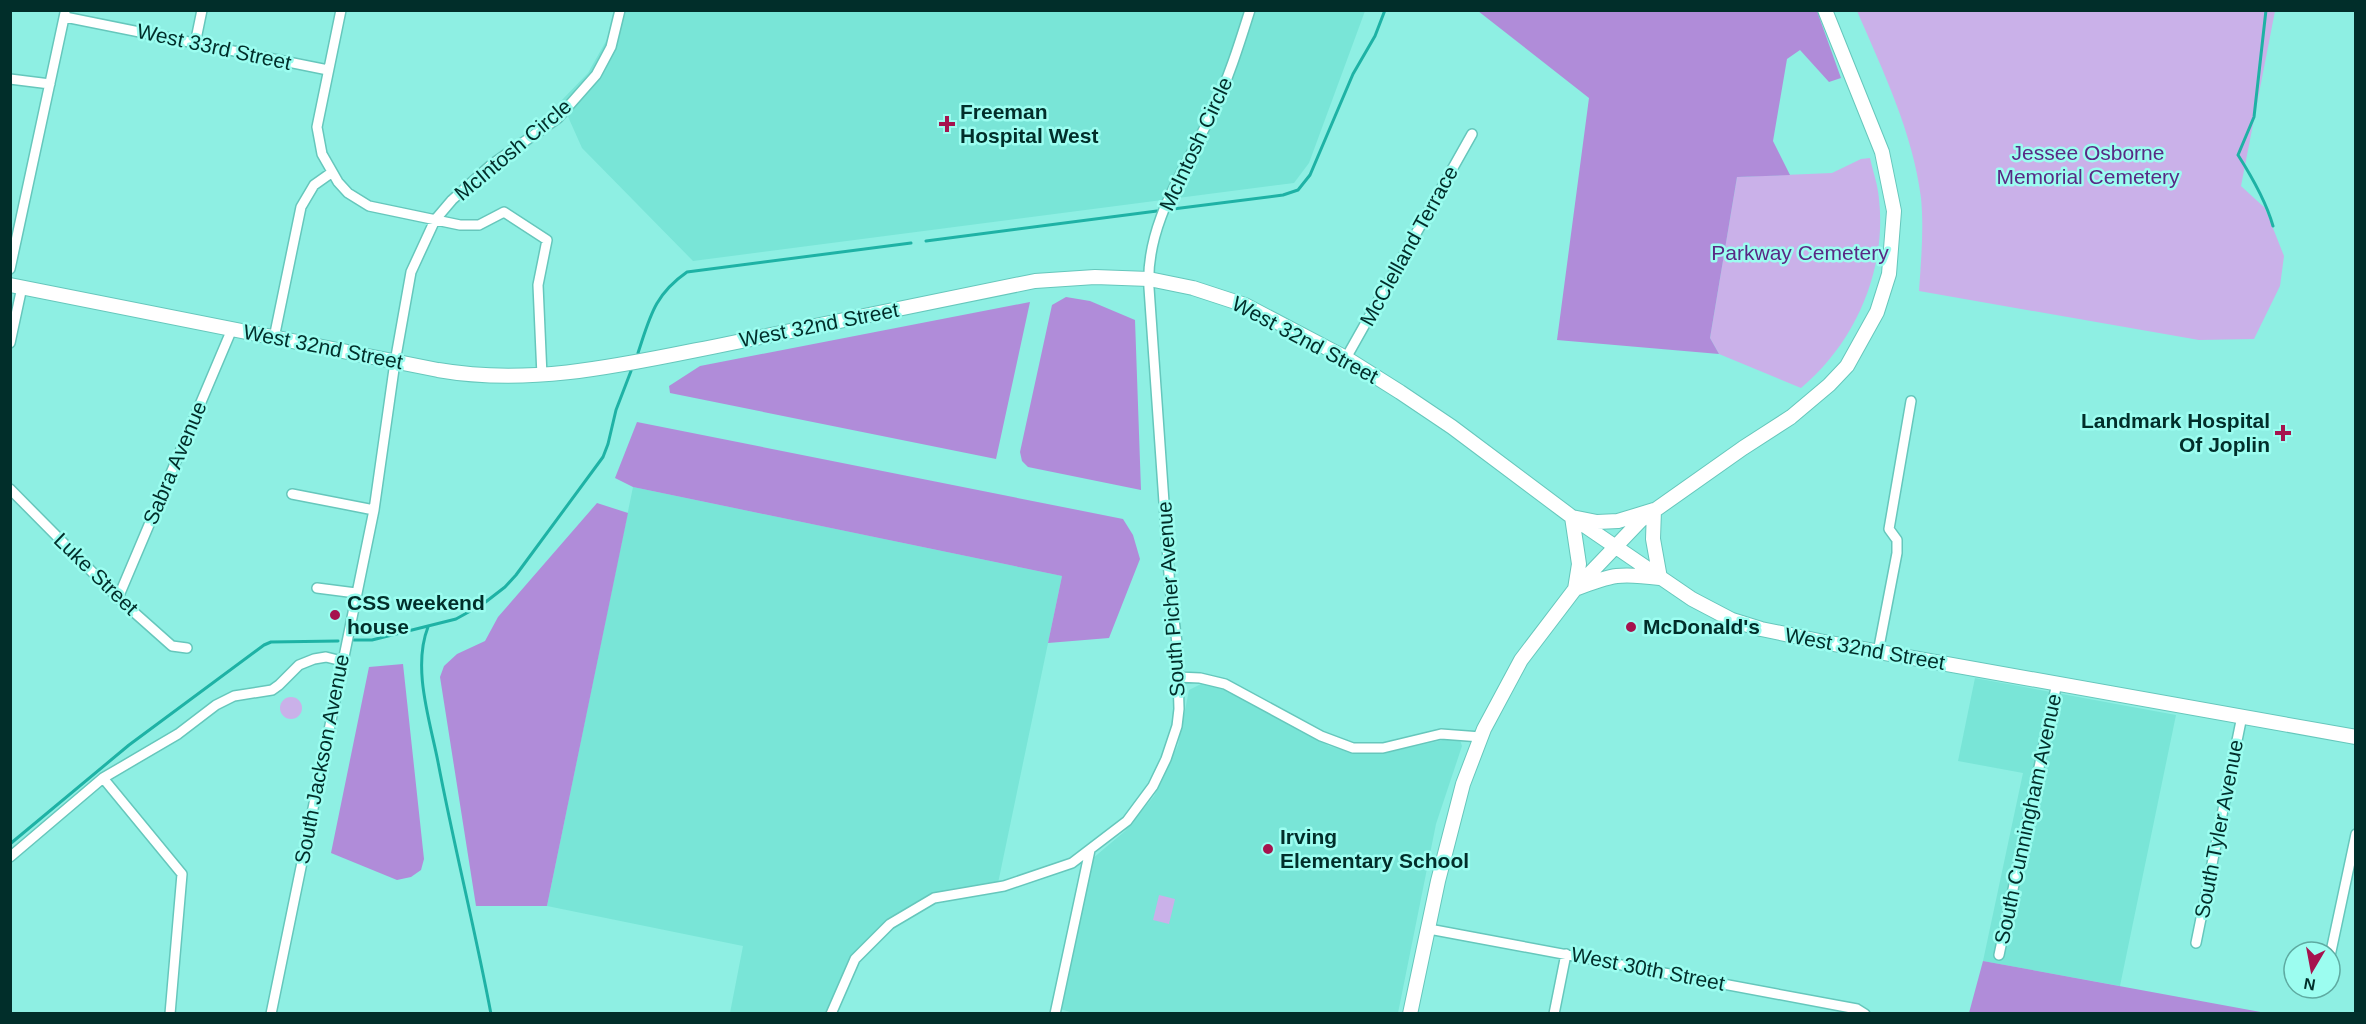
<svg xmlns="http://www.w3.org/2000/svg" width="2366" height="1024" font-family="Arial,sans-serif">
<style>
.built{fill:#79e5d7}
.green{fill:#cab1e9}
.forest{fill:#b08cd9}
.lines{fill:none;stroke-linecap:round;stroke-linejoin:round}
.stream{stroke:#1eb2a5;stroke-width:3}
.street-casing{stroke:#66c7bc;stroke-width:12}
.secondary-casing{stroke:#66c7bc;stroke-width:16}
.street{stroke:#fff;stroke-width:9}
.secondary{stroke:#fff;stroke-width:14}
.poi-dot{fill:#a6134e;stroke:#9cfdf0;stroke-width:2}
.labels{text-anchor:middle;stroke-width:5;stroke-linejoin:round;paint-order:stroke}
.street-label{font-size:21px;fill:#012e2a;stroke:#9cfdf0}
.poi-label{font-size:21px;font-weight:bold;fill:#012e2a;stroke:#9cfdf0;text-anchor:start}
.park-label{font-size:21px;fill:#592984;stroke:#9cfdf0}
</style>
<rect width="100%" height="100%" fill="#8eefe3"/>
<path class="built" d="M 615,11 L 1365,11 L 1309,163 L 1294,183 L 693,261 L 582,148 L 561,101 L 588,73 L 610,34 Z
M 633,487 L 1062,576 L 997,888 L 934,898 L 890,924 L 855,959 L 831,1013 L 730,1013 L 743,946 L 547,906 Z
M 1975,678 L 2176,715 L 2120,986 L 1983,961 L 2023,773 L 1958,761 Z
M 1203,683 L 1223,688 L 1329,746 L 1353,753 L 1381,754 L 1452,738 L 1460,740 L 1462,746 L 1436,824 L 1398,1013 L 1077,1014 L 1060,1009 L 1092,859 L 1125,831 L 1154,796 L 1178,745 L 1189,690 Z"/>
<path class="green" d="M 1857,11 L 2275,11 L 2241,186 L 2265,208 L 2284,256 L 2280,286 L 2254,339 L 2199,340 L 1919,291 C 1921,261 1924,229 1921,198 C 1913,133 1883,71 1857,11 Z
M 1870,158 C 1873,172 1878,185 1879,199 C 1887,270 1855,343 1801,388 L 1719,354 L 1710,338 L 1737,177 L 1832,173 L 1861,159 Z
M280 708a11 11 0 1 1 22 0a11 11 0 1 1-22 0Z
M 1159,895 L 1175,899 L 1169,924 L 1153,920 Z"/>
<path class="forest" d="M 1478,11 L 1817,11 L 1841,78 L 1829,82 L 1800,50 L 1787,59 L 1773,141 L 1790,175 L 1737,177 L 1710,338 L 1719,354 L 1557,340 L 1589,98 Z
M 1066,297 L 1090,301 L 1135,320 L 1141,490 L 1028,467 L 1022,461 L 1020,452 L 1052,305 Z
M 1030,302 L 996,459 L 670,393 L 669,386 L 700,366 Z
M 637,422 L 1123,519 L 1133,535 L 1140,559 L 1109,638 L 1048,643 L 1062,576 L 633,487 L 615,478 Z
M 597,503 L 628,513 L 547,906 L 476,906 L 440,677 L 444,666 L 457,654 L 485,641 L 498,617 Z
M 403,664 L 424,859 L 421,870 L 411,877 L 397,880 L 331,853 L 369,667 Z
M 1983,961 L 2266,1013 L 1969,1013 Z"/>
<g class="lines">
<path class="stream" d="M 2266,10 L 2254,117 L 2238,155 C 2252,177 2266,201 2273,226
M 1173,209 L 1283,195 L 1298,190 L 1310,175 L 1353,74 L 1375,36 L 1385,10
M 926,241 L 1157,211
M 638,353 C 650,317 654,295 687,272 L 911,243
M 428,627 C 412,668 430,721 438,762 C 454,846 475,929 491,1014
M 354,640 L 372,640 L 456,619 L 483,604 L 505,587 L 516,575 L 603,457 L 608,444 L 616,410 L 631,371
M 10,844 L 129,745 L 264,645 L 271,642 L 338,641"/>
<defs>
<path id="street" d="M 341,10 L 317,127 L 322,154 L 338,182 L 348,193 L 369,206 L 460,225 L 479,225 L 504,212 L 547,240 L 538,285 L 542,376
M 65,17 L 328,70
M 195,44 L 202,10
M 10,79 L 50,84
M 10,269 L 65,13
M 274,338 L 301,207 L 314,185 L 331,173
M 10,343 L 22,287
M 1346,358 L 1472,134
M 10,489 L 118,598 L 172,646 L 187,648
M 292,494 L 374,510
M 317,588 L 356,593
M 118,598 L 232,329
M 1878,652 L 1897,553 L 1897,540 L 1889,529 L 1911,401
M 1178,677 L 1200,678 L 1225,684 L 1321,736 L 1353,748 L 1383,748 L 1441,734 L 1481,737
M 103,778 L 182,874 L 170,1014
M 10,857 L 103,778 L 178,734 L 216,705 L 234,696 L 272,690 L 279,685 L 299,665 L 314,659 L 326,657 L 342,661
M 1429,929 L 1857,1009 L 1865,1014
M 2196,943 L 2242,716
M 1999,955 L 2057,683
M 2330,956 L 2356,834
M 271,1014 L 374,510 L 395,362 L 411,272 L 435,220 L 452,200 L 491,165 L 558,118 L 596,75 L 611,47 L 620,10
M 831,1014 L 855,959 L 890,924 L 934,898 L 1004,886 L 1072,863 L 1127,821 L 1153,786 L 1166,759 L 1177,726 L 1179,709 L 1177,643 L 1170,588 L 1149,288 C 1145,224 1186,168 1212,113 C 1228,80 1239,45 1250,10
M 1055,1014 L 1090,850
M 1554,1014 L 1566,954"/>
<path id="secondary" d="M 10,285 L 438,370 C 536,387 631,363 727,344 C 830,323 932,302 1035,281 L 1095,277 L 1149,279 L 1193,288 L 1245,305 L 1346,358 L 1400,392 L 1452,427 L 1572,517 L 1692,599 L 1732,620 L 1761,629 L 1829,643 L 2356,737
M 1654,510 L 1653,539 L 1660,578 C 1620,573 1613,574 1575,589 L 1579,564 L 1572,517 L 1597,522 L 1618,521 Z
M 1410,1014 L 1438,881 L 1463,784 L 1484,729 L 1521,660 L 1575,589 L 1641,520 L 1743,448 L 1791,417 L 1829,385 L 1847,366 L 1877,312 L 1889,274 L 1894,211 L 1882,152 L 1825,10"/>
</defs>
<use href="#street" class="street-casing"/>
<use href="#secondary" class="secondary-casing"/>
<use href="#street" class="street"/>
<use href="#secondary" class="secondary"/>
</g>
<g class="poi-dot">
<path d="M944 115h6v6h6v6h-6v6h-6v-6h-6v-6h6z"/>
<path d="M2280 424h6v6h6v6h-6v6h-6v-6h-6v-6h6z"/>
<circle cx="335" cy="615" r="6"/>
<circle cx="1631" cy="627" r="6"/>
<circle cx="1268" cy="849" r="6"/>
</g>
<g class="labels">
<g class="street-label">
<text transform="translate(214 47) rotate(12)" y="7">West 33rd Street</text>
<text transform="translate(1196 144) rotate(-65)" y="7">McIntosh Circle</text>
<text transform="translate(513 150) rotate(-40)" y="7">McIntosh Circle</text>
<text transform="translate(1409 246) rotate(-61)" y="7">McClelland Terrace</text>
<text transform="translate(819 325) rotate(-11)" y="7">West 32nd Street</text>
<text transform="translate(1305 340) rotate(28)" y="7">West 32nd Street</text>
<text transform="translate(323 347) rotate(11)" y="7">West 32nd Street</text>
<text transform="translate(175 463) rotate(-67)" y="7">Sabra Avenue</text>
<text transform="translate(96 574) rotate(44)" y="7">Luke Street</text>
<text transform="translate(1171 599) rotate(-94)" y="7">South Picher Avenue</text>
<text transform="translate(1865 649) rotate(10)" y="7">West 32nd Street</text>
<text transform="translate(322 759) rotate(-79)" y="7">South Jackson Avenue</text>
<text transform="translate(2028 819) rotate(-78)" y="7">South Cunningham Avenue</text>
<text transform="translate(2219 829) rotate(-79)" y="7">South Tyler Avenue</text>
<text transform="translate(1648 969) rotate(11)" y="7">West 30th Street</text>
</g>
<g class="poi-label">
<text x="960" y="119">Freeman<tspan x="960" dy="24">Hospital West</tspan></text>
<text x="2270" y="428" text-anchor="end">Landmark Hospital<tspan x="2270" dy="24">Of Joplin</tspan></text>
<text x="347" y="610">CSS weekend<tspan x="347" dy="24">house</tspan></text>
<text x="1643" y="634">McDonald's</text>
<text x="1280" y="844">Irving<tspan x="1280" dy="24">Elementary School</tspan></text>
</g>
<g class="park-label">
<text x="2088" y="160">Jessee Osborne<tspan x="2088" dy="24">Memorial Cemetery</tspan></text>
<text x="1800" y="260">Parkway Cemetery</text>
</g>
</g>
<rect width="2366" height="1024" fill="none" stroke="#012e2a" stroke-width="24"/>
<g transform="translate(2312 970) rotate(190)"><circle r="28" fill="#9cfdf0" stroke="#5eaaa1" stroke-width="1.5"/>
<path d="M0-4.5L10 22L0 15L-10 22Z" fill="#a6134e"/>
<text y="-9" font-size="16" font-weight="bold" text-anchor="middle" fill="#012e2a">N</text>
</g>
</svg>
